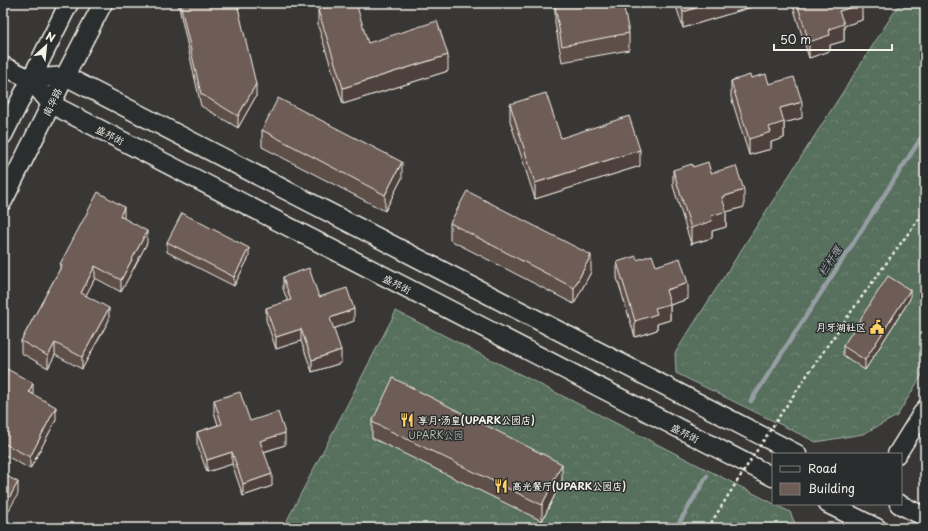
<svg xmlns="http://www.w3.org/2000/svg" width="928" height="531" font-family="'Playpen Sans','LXGW WenKai TC',sans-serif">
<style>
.forest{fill:url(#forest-crowns);stroke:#a5b0a2}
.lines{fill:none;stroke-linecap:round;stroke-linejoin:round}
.stream{stroke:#979ea3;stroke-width:4.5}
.secondary-casing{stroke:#f4f1e8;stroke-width:21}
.secondary{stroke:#2a2d2e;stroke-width:18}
.path-bridge{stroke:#f4f1e8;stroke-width:2.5;stroke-dasharray:3 3;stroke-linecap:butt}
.wall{fill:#5f504a;stroke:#f4f1e8}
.shaded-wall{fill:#4d413c;stroke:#f4f1e8}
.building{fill:#6e5d56;stroke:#f4f1e8}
.labels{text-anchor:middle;stroke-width:3;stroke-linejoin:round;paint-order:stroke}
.street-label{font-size:10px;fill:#f4f1e8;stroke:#2a2d2e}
.poi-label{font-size:10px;font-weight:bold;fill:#f4f1e8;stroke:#2a2d2e;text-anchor:start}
.park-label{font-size:10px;fill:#adb6a9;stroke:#2a2d2e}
.water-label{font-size:11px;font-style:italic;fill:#aeb3b4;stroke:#2a2d2e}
</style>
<defs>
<pattern id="forest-crowns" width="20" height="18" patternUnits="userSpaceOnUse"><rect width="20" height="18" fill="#566f5d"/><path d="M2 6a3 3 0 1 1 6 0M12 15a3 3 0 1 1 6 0" fill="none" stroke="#6f8474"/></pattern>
</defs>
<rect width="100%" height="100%" fill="#383736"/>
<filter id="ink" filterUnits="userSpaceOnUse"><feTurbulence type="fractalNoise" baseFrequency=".025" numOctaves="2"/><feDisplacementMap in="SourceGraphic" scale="8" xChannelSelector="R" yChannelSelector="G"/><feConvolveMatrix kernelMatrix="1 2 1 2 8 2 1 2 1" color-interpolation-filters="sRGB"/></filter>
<g filter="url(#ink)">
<path class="forest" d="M 900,3 L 925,3 L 925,370 L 897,416 L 863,434 L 816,442 L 676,373 L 675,353 Z
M 396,311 L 790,512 L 797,528 L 283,528 Z"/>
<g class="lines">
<path class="stream" d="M 751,401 L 925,132
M 676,528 L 707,476"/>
<defs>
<path id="secondary" d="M 3,66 L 30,79 L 65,76 L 797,454
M 30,79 L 51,104 L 773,477
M 3,135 L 69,3
M 3,201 L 65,76 L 103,3
M 897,454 L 925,409
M 828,504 L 877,528
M 899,504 L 925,517"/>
</defs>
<use href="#secondary" class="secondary-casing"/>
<use href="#secondary" class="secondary"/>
<path class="path-bridge" d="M 708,528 C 775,419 848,313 925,211"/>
</g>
<path class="wall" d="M 5,3 L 10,3 L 9,5 Z
M 178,3 L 237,3 L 256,96 L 238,128 L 201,106 Z
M 675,3 L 755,3 L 755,6 L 683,28 Z
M 792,3 L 861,3 L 862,20 L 844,26 L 844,41 L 830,45 L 830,51 L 809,58 Z
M 555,6 L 629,33 L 629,50 L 562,62 L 555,23 Z
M 318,10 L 368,43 L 448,71 L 343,104 L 318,26 Z
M 751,78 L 769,84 L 802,118 L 784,123 L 784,138 L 771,142 L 771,149 L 749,155 L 731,97 L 731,81 Z
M 510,104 L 561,138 L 640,166 L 535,199 L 510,121 Z
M 262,130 L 402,178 L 385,211 L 262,147 Z
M 673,170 L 711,173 L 744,207 L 726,212 L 726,227 L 712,231 L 712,238 L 691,244 L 673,186 Z
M 124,218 L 147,243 L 121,292 L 95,278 L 86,295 L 109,320 L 82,369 L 55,355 L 48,368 L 21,353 L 21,341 L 60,269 L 60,264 Z
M 450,223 L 591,272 L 574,304 L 450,240 Z
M 167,242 L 249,257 L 234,286 L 167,252 Z
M 637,260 L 656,266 L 688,299 L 670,305 L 670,320 L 657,324 L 657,330 L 635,337 L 617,278 L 617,262 Z
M 283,277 L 319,297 L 354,321 L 333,328 L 341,363 L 312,372 L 301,341 L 276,349 L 266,320 L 266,308 L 288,302 L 283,289 Z
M 910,299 L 865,370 L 843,355 L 843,346 Z
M 3,378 L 33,395 L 56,420 L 30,469 L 3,454 Z
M 214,400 L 250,421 L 285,445 L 264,452 L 272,486 L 243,496 L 232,464 L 207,472 L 197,444 L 197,432 L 218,425 L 214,412 Z
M 372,422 L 562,480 L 542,521 L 372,438 Z"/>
<path class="shaded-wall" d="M 711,3 L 755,3 L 755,6 L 683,28 L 683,12 Z
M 862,4 L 862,20 L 844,26 L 844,41 L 830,45 L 830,51 L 809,58 L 809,42 L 829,29 L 839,11 Z
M 448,55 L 448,71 L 343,104 L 343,88 Z
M 256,84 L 256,96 L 238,128 L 238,116 Z
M 802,102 L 802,118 L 784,123 L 784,138 L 771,142 L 771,149 L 749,155 L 749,139 L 769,127 L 780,108 Z
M 640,150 L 640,166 L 535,199 L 535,183 Z
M 402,162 L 402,178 L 385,211 L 385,195 Z
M 744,190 L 744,207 L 726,212 L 726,227 L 712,231 L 712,238 L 691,244 L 691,228 L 711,216 L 722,197 Z
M 124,207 L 124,219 L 120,216 Z
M 147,231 L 147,243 L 121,292 L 121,280 Z
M 249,248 L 249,257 L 234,286 L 234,277 Z
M 591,255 L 591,272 L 574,304 L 574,288 Z
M 95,266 L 95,278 L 81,305 L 81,293 Z
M 688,283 L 688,299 L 670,305 L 670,320 L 657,324 L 657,330 L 635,337 L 635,321 L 655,308 L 666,290 Z
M 910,290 L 910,299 L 865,370 L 865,360 Z
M 109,308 L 109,320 L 82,369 L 82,357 Z
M 354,309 L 354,321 L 330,330 L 330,318 Z
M 301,329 L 301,341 L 276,349 L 276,337 Z
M 55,343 L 55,355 L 48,368 L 48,356 Z
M 341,350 L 341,363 L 312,372 L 312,360 Z
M 33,383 L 33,396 L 29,392 Z
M 56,407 L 56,420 L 30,469 L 30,457 Z
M 285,433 L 285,445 L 260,453 L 260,441 Z
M 232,452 L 232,464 L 207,472 L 207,460 Z
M 562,464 L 562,480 L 542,521 L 542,505 Z
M 272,474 L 272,486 L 243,496 L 243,484 Z
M 18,482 L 18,494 L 3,521 L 3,509 Z"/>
<path class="building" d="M 180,3 L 237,3 L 256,84 L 238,116 L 201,94 Z
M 339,3 L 356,3 L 368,43 L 437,21 L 448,55 L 343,88 L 318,10 Z
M 573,3 L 623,3 L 629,33 L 562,46 L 555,6 Z
M 680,3 L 711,3 L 683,12 Z
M 797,3 L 861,3 L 862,4 L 839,11 L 844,24 L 829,29 L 830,35 L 809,42 Z
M 766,74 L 769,84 L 794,77 L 802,102 L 780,108 L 784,122 L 769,127 L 771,132 L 749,139 L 731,81 L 750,75 L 751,78 Z
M 546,93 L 561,138 L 629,116 L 640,150 L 535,183 L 510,104 Z
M 278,98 L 402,162 L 385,195 L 262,130 Z
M 708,162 L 711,173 L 736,166 L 744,190 L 722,197 L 726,211 L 711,216 L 712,221 L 691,228 L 673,170 L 692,164 L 693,167 Z
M 467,191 L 591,255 L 574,288 L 450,223 Z
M 98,192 L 124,207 L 120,216 L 147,231 L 121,280 L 95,266 L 81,293 L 109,308 L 82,357 L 55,343 L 48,356 L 21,341 L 62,265 L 60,264 Z
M 182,213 L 249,248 L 234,277 L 167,242 Z
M 652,255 L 656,266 L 680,258 L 688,283 L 666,290 L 670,304 L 655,308 L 657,314 L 635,321 L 617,262 L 636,256 L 637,260 Z
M 309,268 L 319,297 L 347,288 L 354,309 L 330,318 L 341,350 L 312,360 L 301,329 L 276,337 L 266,308 L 291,300 L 283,277 Z
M 888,276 L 910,290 L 865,360 L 843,346 Z
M 7,369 L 33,383 L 29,392 L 56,407 L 30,457 L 3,443 L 3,378 Z
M 393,378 L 562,464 L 542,505 L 372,422 Z
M 240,392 L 250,421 L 278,412 L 285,433 L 260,441 L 272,474 L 243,484 L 232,452 L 207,460 L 197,432 L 222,424 L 214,400 Z
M 3,474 L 18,482 L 3,509 Z"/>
</g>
<defs>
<symbol id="civic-bare" viewBox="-9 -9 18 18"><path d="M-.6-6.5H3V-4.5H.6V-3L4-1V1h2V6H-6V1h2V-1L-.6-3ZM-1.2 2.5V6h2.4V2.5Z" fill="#ffd166" stroke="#2a2d2e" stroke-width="2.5" paint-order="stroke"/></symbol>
<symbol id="restaurant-bare" viewBox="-9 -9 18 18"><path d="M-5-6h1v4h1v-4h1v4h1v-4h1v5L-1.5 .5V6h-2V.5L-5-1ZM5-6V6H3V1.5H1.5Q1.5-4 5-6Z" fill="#ffd166" stroke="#2a2d2e" stroke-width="2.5" paint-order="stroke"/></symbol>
</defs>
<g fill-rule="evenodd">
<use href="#civic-bare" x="867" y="317" width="20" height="20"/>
<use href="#restaurant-bare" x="397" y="410" width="20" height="20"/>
<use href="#restaurant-bare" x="491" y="476" width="20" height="20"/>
</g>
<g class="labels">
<g class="street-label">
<text transform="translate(52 102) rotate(-64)" y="4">南华路</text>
<text transform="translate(110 135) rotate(27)" y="4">盛邦街</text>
<text transform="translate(397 284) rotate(27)" y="4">盛邦街</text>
<text transform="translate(685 433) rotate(27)" y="4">盛邦街</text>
</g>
<g class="poi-label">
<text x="866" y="331" text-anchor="end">月牙湖社区</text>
<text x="418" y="424">享月·汤皇(UPARK公园店)</text>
<text x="512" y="490">高光餐厅(UPARK公园店)</text>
</g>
<g class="park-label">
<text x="436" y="439">UPARK公园</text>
</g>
<g class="water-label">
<text transform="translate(830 261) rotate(-57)" y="4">栏杆堰</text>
</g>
</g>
<rect width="928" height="531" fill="none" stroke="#2a2d2e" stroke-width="16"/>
<rect x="8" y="8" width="912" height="515" fill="none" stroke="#f4f1e8" stroke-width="1.5" filter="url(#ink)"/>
<rect x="772" y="453" width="130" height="52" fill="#2a2d2e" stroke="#7b7b78"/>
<rect x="780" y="466" width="20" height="6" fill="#2a2d2e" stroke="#7b7b78"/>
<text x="808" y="473" font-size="12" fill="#f4f1e8">Road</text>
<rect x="780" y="483" width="20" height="12" fill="#6e5d56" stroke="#7b7b78"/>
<text x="808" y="493" font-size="12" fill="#f4f1e8">Building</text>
<g transform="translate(46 46) rotate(27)" stroke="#2a2d2e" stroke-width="3" paint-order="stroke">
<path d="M0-3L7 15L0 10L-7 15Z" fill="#f4f1e8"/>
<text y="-6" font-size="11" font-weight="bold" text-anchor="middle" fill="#f4f1e8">N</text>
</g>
<path d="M774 44v6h118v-6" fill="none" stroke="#f4f1e8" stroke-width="2"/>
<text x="780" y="44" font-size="12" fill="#f4f1e8" stroke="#2a2d2e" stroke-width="3" paint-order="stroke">50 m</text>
</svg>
